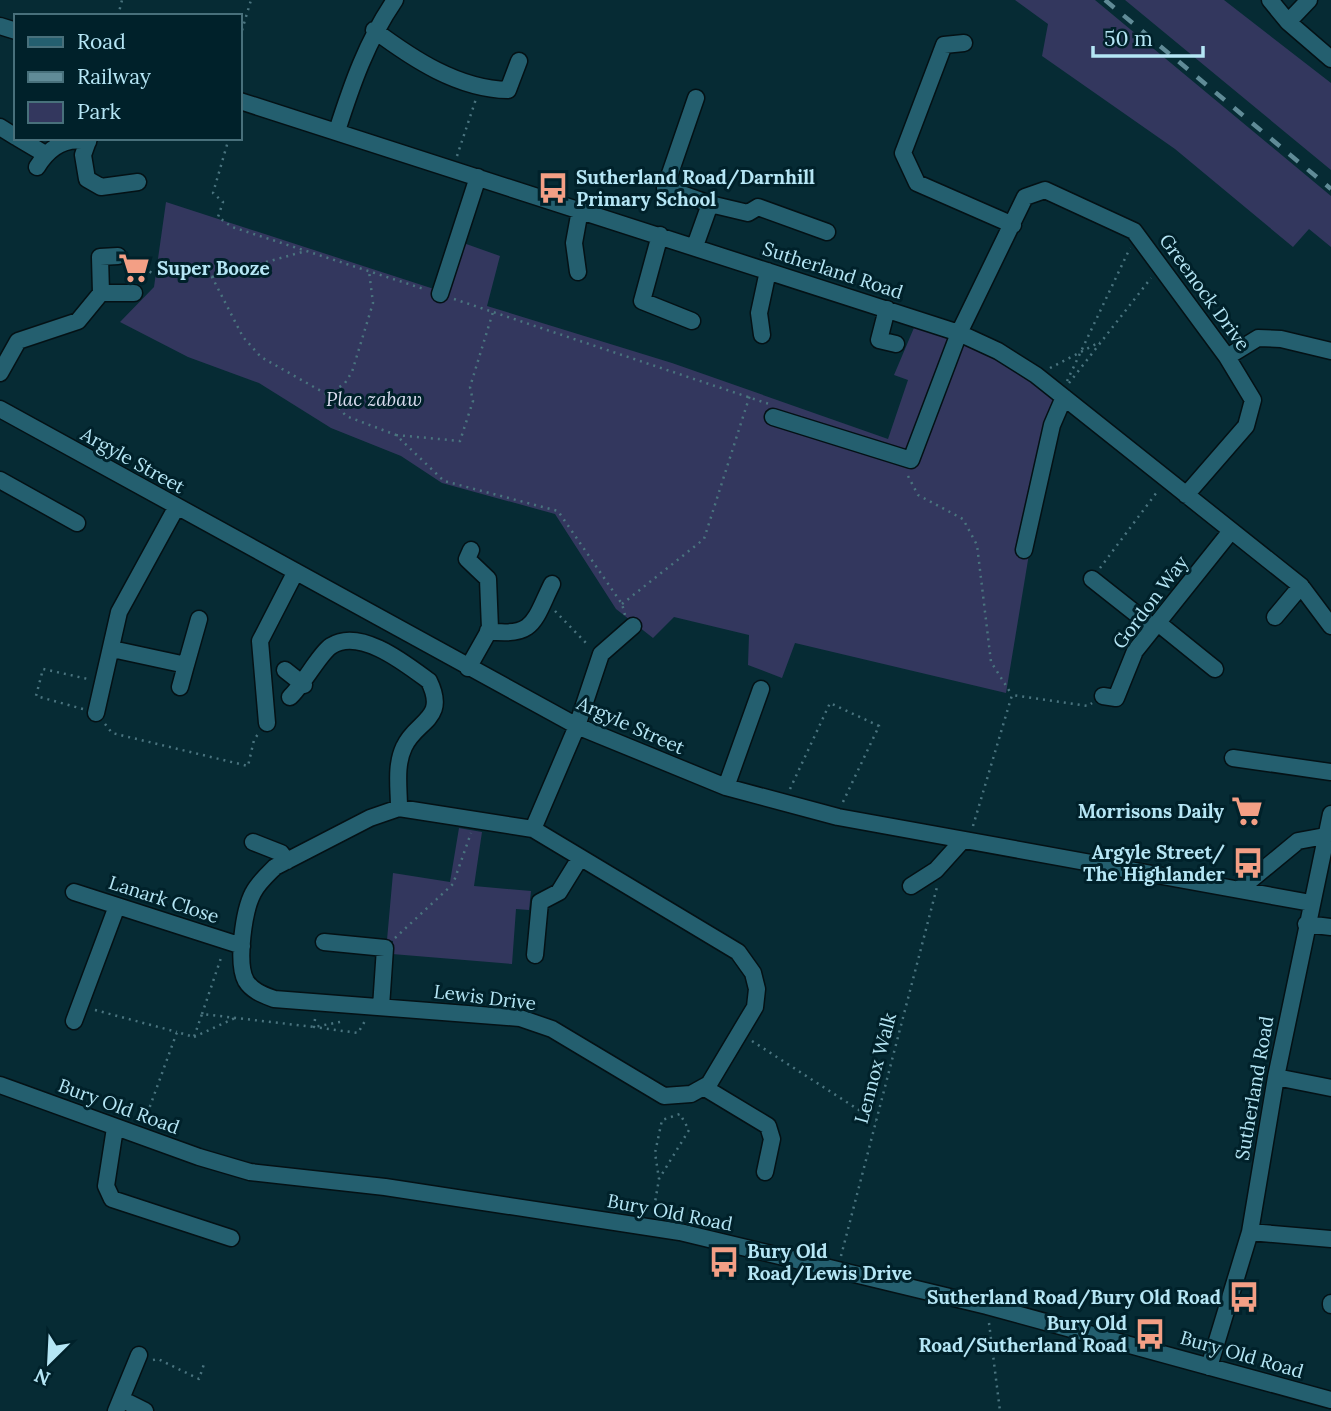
<svg xmlns="http://www.w3.org/2000/svg" width="1331" height="1411" font-family="Lora,serif">
<style>
.green{fill:#33375e}
.lines{fill:none;stroke-linecap:round;stroke-linejoin:round}
.minor-casing{stroke:#041115;stroke-width:19}
.path{stroke:#4a747f;stroke-width:2.5;stroke-dasharray:2 5;stroke-linecap:butt}
.minor{stroke:#245f6f;stroke-width:16}
.rail{stroke:#608b97;stroke-width:4.5;stroke-dasharray:12 12;stroke-linecap:butt}
.labels{text-anchor:middle;stroke-width:6;stroke-linejoin:round;paint-order:stroke}
.poi-label{font-size:19px;font-weight:bold;fill:#b5e6f5;stroke:#00212a;text-anchor:end}
.street-label{font-size:19px;fill:#b5e6f5;stroke:#00212a}
.park-label{font-size:19px;font-style:italic;fill:#daddf0;stroke:#00212a}
</style>
<rect width="100%" height="100%" fill="#062b34"/>
<path class="green" d="M 1015,0 L 1095,0 L 1331,196 L 1331,247 L 1309,229 L 1293,247 L 1175,149 L 1042,56 L 1048,24 Z
M 1125,0 L 1224,0 L 1331,83 L 1331,170 Z
M 166,202 L 434,289 L 455,240 L 500,256 L 487,306 L 672,363 L 888,439 L 908,380 L 894,375 L 916,323 C 970,344 1019,369 1065,405 L 1058,424 L 1029,554 L 1006,693 L 795,643 L 782,678 L 748,665 L 749,635 L 674,617 L 653,638 L 616,609 L 555,514 L 442,483 L 401,456 L 331,428 L 259,383 L 188,357 L 120,322 L 154,287 Z
M 459,828 L 482,832 L 474,886 L 531,891 L 529,910 L 516,909 L 512,964 L 392,954 L 393,941 L 387,940 L 393,873 L 450,882 Z"/>
<g class="lines">
<defs>
<path id="minor" d="M 1270,0 L 1288,22 L 1331,59
M 1288,22 L 1309,0
M 0,26 L 16,31
M 374,30 C 413,59 458,89 508,90 L 519,61
M 964,43 L 944,45 L 903,153 L 917,183 L 1013,225
M 240,101 L 959,333 L 998,351 L 1036,375 L 1301,586 L 1331,626
M 0,127 L 16,137
M 337,131 C 352,84 367,41 395,0
M 18,138 L 45,154
M 89,138 L 83,155 L 87,179 L 101,187 L 138,182
M 37,167 C 48,149 65,136 88,142
M 710,204 L 748,213 L 758,207 L 827,232
M 660,235 L 642,301 L 692,321
M 695,246 L 710,204 L 665,188 L 696,98
M 578,272 L 574,243 L 580,210
M 101,293 L 100,257 L 118,256
M 440,294 L 478,177
M 887,309 L 879,340 L 896,344
M 762,335 L 759,313 L 768,271
M 1227,357 L 1258,338 L 1281,339 L 1331,351
M 0,373 L 18,341 L 78,321 L 101,293 L 134,293
M 0,409 L 577,726 L 726,787 L 838,817 L 1311,903
M 773,417 L 911,460 L 959,333 L 1025,197 L 1045,190 L 1134,231 L 1227,357 L 1253,400 L 1246,426 L 1186,495
M 0,480 L 77,523
M 1024,550 L 1052,425 L 1064,397
M 1092,579 L 1154,628
M 1275,617 L 1301,586
M 1158,623 L 1215,669
M 488,631 C 535,638 534,620 552,584
M 112,649 L 186,665 L 199,619
M 468,668 L 490,629 L 488,579 L 467,559 L 471,550
M 285,670 L 304,685
M 180,687 L 186,665
M 1103,696 L 1116,698 L 1135,651 L 1231,531
M 290,697 C 304,684 319,654 331,646 C 360,627 406,664 429,681 C 448,720 416,720 404,747 C 395,766 399,788 399,808
M 96,713 L 119,612 L 176,508
M 267,723 L 260,641 L 295,573
M 1233,758 L 1331,772
M 726,787 L 761,689
M 399,808 L 533,829 L 738,952 L 753,973 L 757,989 L 755,1007 L 709,1084 L 691,1094 L 664,1096 L 552,1029 L 520,1018 L 274,999 C 264,995 252,991 246,981 C 236,963 244,910 253,893 C 258,883 267,875 275,867 L 370,818 Z
M 533,829 L 577,726 L 601,654 L 633,626
M 253,842 L 281,853 L 287,861
M 911,886 L 936,870 L 963,840
M 1241,888 L 1298,841 L 1325,836
M 74,892 L 242,946
M 1306,924 L 1331,927
M 324,942 L 385,948 L 381,1007
M 535,955 L 540,902 L 559,892 L 580,858
M 74,1021 L 117,906
M 1276,1077 L 1331,1088
M 0,1085 L 199,1157 L 250,1172 L 385,1187 L 680,1232 L 987,1306 L 1331,1400
M 705,1088 L 768,1126 L 772,1139 L 765,1172
M 115,1128 L 106,1186 L 112,1199 L 231,1238
M 1250,1232 L 1331,1239
M 1331,1305 L 1331,1303
M 1209,1367 L 1250,1232 L 1276,1077 L 1331,814
M 121,1399 L 145,1411
M 116,1411 L 139,1355"/>
</defs>
<use href="#minor" class="minor-casing"/>
<path class="path" d="M 118,16 L 122,0
M 240,37 L 251,0
M 229,138 L 213,193 L 223,202 L 218,217 L 232,227 L 424,289
M 457,156 L 476,99
M 131,262 L 154,274 L 203,273 L 212,277 L 243,337 L 261,357 L 328,395 L 346,416 L 396,435 L 444,481 L 558,511 L 622,604 L 625,615
M 212,277 L 306,251
M 454,299 L 769,404
M 1050,368 L 1100,342
M 1067,381 L 1130,248
M 1069,383 L 1151,278
M 328,395 L 345,383 L 352,372 L 373,303 L 369,271
M 396,435 L 460,441 L 473,401 L 470,387 L 493,312
M 908,476 L 918,495 L 963,519 L 977,545 L 991,662 L 1012,695
M 1100,568 L 1157,492
M 622,604 L 704,539 L 750,395
M 555,611 L 589,646
M 83,709 L 36,696 L 43,669 L 88,679
M 105,724 L 112,733 L 248,766 L 254,740 L 258,734
M 790,789 L 830,703 L 879,726 L 842,804
M 973,826 L 1012,695 L 1088,706 L 1092,703
M 395,938 L 453,884 L 471,833
M 95,1010 L 177,1032
M 202,1014 L 222,955
M 315,1019 L 314,1027 L 358,1033 L 365,1021
M 194,1037 L 235,1018
M 752,1041 L 876,1121
M 145,1120 L 177,1032 L 194,1037 L 202,1014 L 314,1027 L 345,1021
M 653,1214 L 659,1179 L 655,1153 L 662,1120 L 680,1114 L 689,1130 L 659,1179
M 841,1256 L 937,887
M 989,1323 L 1000,1411
M 153,1360 L 158,1359 L 199,1379 L 205,1361"/>
<use href="#minor" class="minor"/>
<path class="rail" d="M 1105,0 L 1331,189"/>
</g>
<defs>
<symbol id="bus-bare" viewBox="-9 -9 18 18"><path d="M-5-6H5V4H4V6H2V4H-2V6H-4V4H-5ZM-3.5-4V0h7V-4ZM-3.5 1.2v1.5H-2V1.2ZM2 1.2v1.5H3.5V1.2Z" fill="#f39f85" stroke="#00212a" stroke-width="2.5" paint-order="stroke"/></symbol>
<symbol id="supermarket-bare" viewBox="-9 -9 18 18"><path d="M-6-5.5h2.5l.6 2H6L4.5 2H-2.5L-4.4-4H-6ZM-1.5 3.2a1.3 1.3 0 1 0 .1 0ZM3 3.2a1.3 1.3 0 1 0 .1 0Z" fill="#f39f85" stroke="#00212a" stroke-width="2.5" paint-order="stroke"/></symbol>
</defs>
<g fill-rule="evenodd">
<use href="#bus-bare" x="531" y="166" width="44" height="44"/>
<use href="#supermarket-bare" x="112" y="246" width="44" height="44"/>
<use href="#supermarket-bare" x="1225" y="789" width="44" height="44"/>
<use href="#bus-bare" x="1226" y="841" width="44" height="44"/>
<use href="#bus-bare" x="702" y="1240" width="44" height="44"/>
<use href="#bus-bare" x="1222" y="1275" width="44" height="44"/>
<use href="#bus-bare" x="1128" y="1312" width="44" height="44"/>
</g>
<g class="labels">
<g class="poi-label">
<text x="576" y="184" text-anchor="start">Sutherland Road/Darnhill<tspan x="576" dy="22">Primary School</tspan></text>
<text x="157" y="275" text-anchor="start">Super Booze</text>
<text x="1224" y="818">Morrisons Daily</text>
<text x="1225" y="859">Argyle Street/<tspan x="1225" dy="22">The Highlander</tspan></text>
<text x="747" y="1258" text-anchor="start">Bury Old<tspan x="747" dy="22">Road/Lewis Drive</tspan></text>
<text x="1221" y="1304">Sutherland Road/Bury Old Road</text>
<text x="1127" y="1330">Bury Old<tspan x="1127" dy="22">Road/Sutherland Road</tspan></text>
</g>
<g class="street-label">
<text transform="translate(833 270) rotate(18)" y="7">Sutherland Road</text>
<text transform="translate(1205 292) rotate(54)" y="7">Greenock Drive</text>
<text transform="translate(133 460) rotate(29)" y="7">Argyle Street</text>
<text transform="translate(1150 602) rotate(-53)" y="7">Gordon Way</text>
<text transform="translate(631 725) rotate(24)" y="7">Argyle Street</text>
<text transform="translate(164 899) rotate(18)" y="7">Lanark Close</text>
<text transform="translate(485 997) rotate(7)" y="7">Lewis Drive</text>
<text transform="translate(875 1068) rotate(-75)" y="7">Lennox Walk</text>
<text transform="translate(1254 1088) rotate(-80)" y="7">Sutherland Road</text>
<text transform="translate(119 1106) rotate(20)" y="7">Bury Old Road</text>
<text transform="translate(670 1212) rotate(11)" y="7">Bury Old Road</text>
<text transform="translate(1242 1354) rotate(16)" y="7">Bury Old Road</text>
</g>
<g class="park-label">
<text x="374" y="406">Plac zabaw</text>
</g>
</g>
<rect x="14" y="14" width="228" height="126" fill="#00212a" stroke="#48707b" stroke-width="2"/>
<rect x="28" y="37" width="35" height="10" fill="#245f6f" stroke="#48707b" stroke-width="2"/>
<text x="77" y="49" font-size="21" fill="#b5e6f5">Road</text>
<rect x="28" y="72" width="35" height="10" fill="#608b97" stroke="#48707b" stroke-width="2"/>
<text x="77" y="84" font-size="21" fill="#b5e6f5">Railway</text>
<rect x="28" y="102" width="35" height="21" fill="#33375e" stroke="#48707b" stroke-width="2"/>
<text x="77" y="119" font-size="21" fill="#b5e6f5">Park</text>
<g transform="translate(49 1362) rotate(204)" stroke="#00212a" stroke-width="5" paint-order="stroke">
<path d="M0-5L12 26L0 18L-12 26Z" fill="#b5e6f5"/>
<text y="-10" font-size="19" font-weight="bold" text-anchor="middle" fill="#b5e6f5">N</text>
</g>
<path d="M1093 46v10h110v-10" fill="none" stroke="#b5e6f5" stroke-width="3.5"/>
<text x="1104" y="46" font-size="21" fill="#b5e6f5" stroke="#00212a" stroke-width="5" paint-order="stroke">50 m</text>
</svg>
